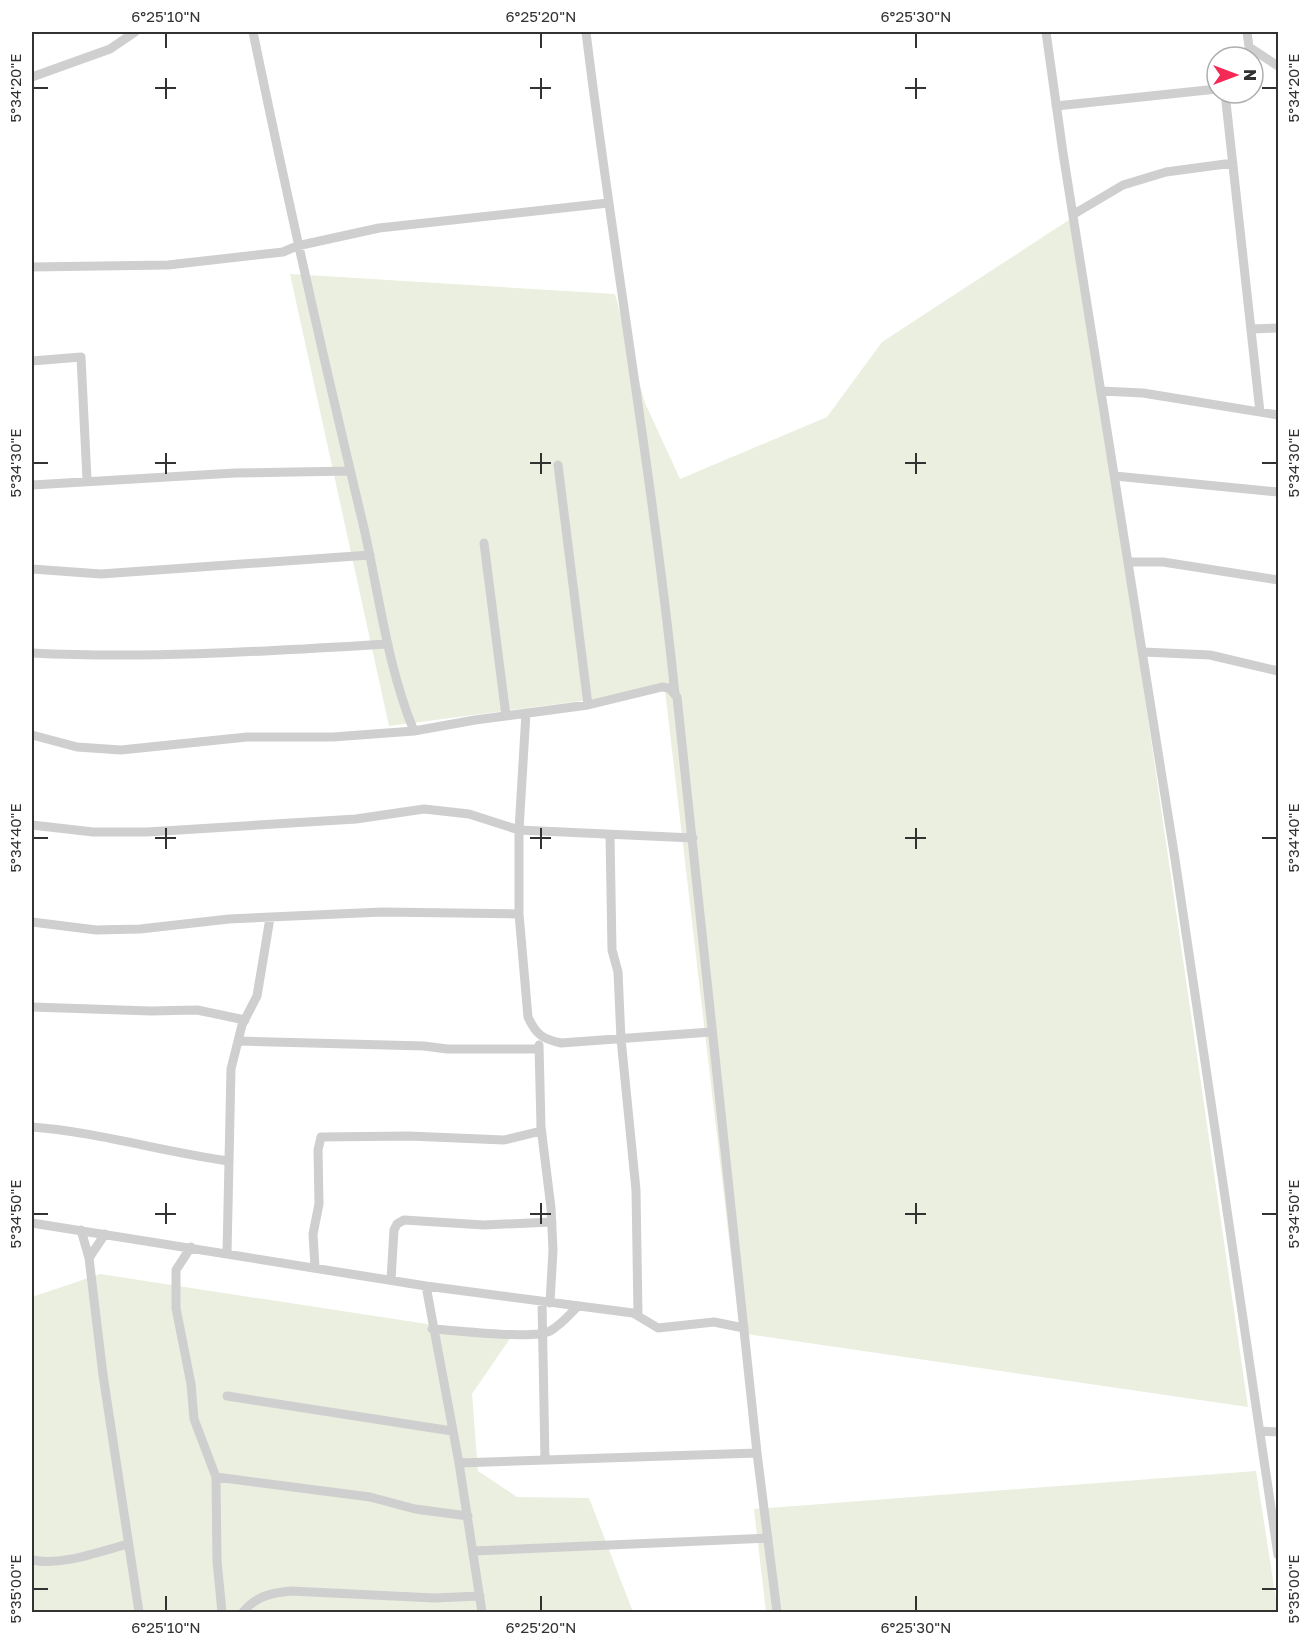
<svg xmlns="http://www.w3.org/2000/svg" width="1310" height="1644" font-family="'Golos Text',sans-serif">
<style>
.green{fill:#eaefe0}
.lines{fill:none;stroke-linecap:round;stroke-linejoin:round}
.minor{stroke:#cfcfcf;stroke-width:9}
.ticks{fill:none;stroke:#323232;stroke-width:2}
.neatline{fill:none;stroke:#323232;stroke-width:2}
.ticks-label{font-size:15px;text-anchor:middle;fill:#323232}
</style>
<rect width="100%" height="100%" fill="#fff"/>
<path class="green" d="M 1075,216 L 1248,1407 L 740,1333 L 665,690 L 389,726 L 290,274 L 615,294 L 645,403 L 680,479 L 827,417 L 882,342 Z
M 100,1274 L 511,1337 L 472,1394 L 478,1471 L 517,1497 L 589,1498 L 633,1612 L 32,1612 L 32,1297 Z
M 1256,1471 L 1278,1612 L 766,1612 L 754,1509 Z"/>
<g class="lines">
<path class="minor" d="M 253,32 C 287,197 324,361 363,524 C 379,593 387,666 414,731 L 475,720 L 588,705 L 662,687 L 669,688 L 677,697 L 757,1453 L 777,1612
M 586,32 C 613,253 652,472 675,694
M 1046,32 L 1063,153 L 1175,859 L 1278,1555
M 1247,32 L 1249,47 L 1278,66
M 32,77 L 110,49 L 135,32
M 1225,93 L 1260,412
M 1056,106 L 1217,89
M 1074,214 L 1123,185 L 1166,172 L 1233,163
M 32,267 L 168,265 L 283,252 L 297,246 L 379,228 L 608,203
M 1252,329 L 1278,328
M 32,361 L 81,357 L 87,480
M 1101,391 L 1143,393 L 1278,415
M 558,465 L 588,705
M 1115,476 L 1278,492
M 32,485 L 235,473 L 350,471
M 484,543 L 506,716
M 1129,562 L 1163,562 L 1278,580
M 32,569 L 101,574 L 370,555
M 1143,652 L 1210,655 L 1278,671
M 32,653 C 151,659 269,651 388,644
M 526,713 L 519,830 L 519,914 L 528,1017 C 536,1035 543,1039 561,1043 L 711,1032
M 32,735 L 77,747 L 121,750 L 247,737 L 333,737 L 414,731
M 32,825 L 93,832 L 147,832 L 356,819 L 424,809 L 469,814 L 519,830 L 693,838
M 610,835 L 612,950 L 618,972 L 621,1039 L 636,1190 L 638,1314
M 32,922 L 96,930 L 140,929 L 229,919 L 382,912 L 519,914
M 32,1007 L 151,1011 L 197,1010 L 245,1020
M 238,1041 L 424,1046 L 447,1049 L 539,1049
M 539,1045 L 541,1127 L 551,1208 L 553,1250 L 550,1303
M 32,1127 C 98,1132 163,1152 229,1161
M 32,1223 L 426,1286 L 633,1313 L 658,1328 L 714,1322 L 744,1328
M 81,1230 L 89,1258 L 103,1375 L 139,1612
M 191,1247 L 176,1270 L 176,1308 L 191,1384 L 194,1419 L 216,1477 L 370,1497 L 415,1509 L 468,1516
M 227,1253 L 231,1069 L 242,1025 L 257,996 L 270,918
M 89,1258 L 105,1234
M 315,1267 L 313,1234 L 319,1204 L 318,1150 L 321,1137 L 409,1136 L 504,1140 L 541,1131
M 391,1280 L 394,1230 L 397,1224 L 404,1220 L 484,1225 L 552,1222
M 426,1286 L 459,1463 L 482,1612
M 542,1302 L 545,1460
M 432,1329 C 456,1330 533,1340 550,1331 C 561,1325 570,1314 578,1306
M 227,1396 L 452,1431
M 1260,1431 L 1278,1432
M 459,1463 L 757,1453
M 216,1477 L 217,1561 L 222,1612
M 474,1551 L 768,1538
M 32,1560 C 62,1566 98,1552 128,1544
M 243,1612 C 256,1596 271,1593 291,1591 L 434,1598 L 480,1596"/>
</g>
<path class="ticks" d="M 166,33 L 166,48M 541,33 L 541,48M 916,33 L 916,48M 166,78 L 166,99M 541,78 L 541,99M 916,78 L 916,99M 33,88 L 48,88M 155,88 L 176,88M 530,88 L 551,88M 905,88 L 926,88M 1262,88 L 1277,88M 166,453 L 166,474M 541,453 L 541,474M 916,453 L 916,474M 33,463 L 48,463M 155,463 L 176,463M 530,463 L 551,463M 905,463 L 926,463M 1262,463 L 1277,463M 166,828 L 166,849M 541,828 L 541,849M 916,828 L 916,849M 33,838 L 48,838M 155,838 L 176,838M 530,838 L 551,838M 905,838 L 926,838M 1262,838 L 1277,838M 166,1203 L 166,1224M 541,1203 L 541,1224M 916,1203 L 916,1224M 33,1214 L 48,1214M 155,1214 L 176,1214M 530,1214 L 551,1214M 905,1214 L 926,1214M 1262,1214 L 1277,1214M 33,1589 L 48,1589M 1262,1589 L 1277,1589M 166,1596 L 166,1611M 541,1596 L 541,1611M 916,1596 L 916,1611"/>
<rect width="1310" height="1644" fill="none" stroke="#ffffff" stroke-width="66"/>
<g transform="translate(1235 75) rotate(90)"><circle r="28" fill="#ffffff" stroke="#adadad" stroke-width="1.5"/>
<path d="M0-4.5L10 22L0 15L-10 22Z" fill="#f42954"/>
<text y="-9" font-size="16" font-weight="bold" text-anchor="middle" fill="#323232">N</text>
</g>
<rect x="33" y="33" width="1244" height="1578" class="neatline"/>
<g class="ticks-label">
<text x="166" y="22">6°25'10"N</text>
<text x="541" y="22">6°25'20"N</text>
<text x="916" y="22">6°25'30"N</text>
<text transform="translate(1294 88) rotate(-90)" y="5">5°34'20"E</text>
<text transform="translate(16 88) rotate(-90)" y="5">5°34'20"E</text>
<text transform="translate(1294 463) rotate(-90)" y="5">5°34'30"E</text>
<text transform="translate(16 463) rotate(-90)" y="5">5°34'30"E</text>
<text transform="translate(1294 838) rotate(-90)" y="5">5°34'40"E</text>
<text transform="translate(16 838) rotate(-90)" y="5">5°34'40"E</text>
<text transform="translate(1294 1214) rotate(-90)" y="5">5°34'50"E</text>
<text transform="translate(16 1214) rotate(-90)" y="5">5°34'50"E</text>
<text transform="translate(16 1589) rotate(-90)" y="5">5°35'00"E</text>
<text transform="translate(1294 1589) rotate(-90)" y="5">5°35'00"E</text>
<text x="166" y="1633">6°25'10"N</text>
<text x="541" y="1633">6°25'20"N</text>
<text x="916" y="1633">6°25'30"N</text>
</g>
</svg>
